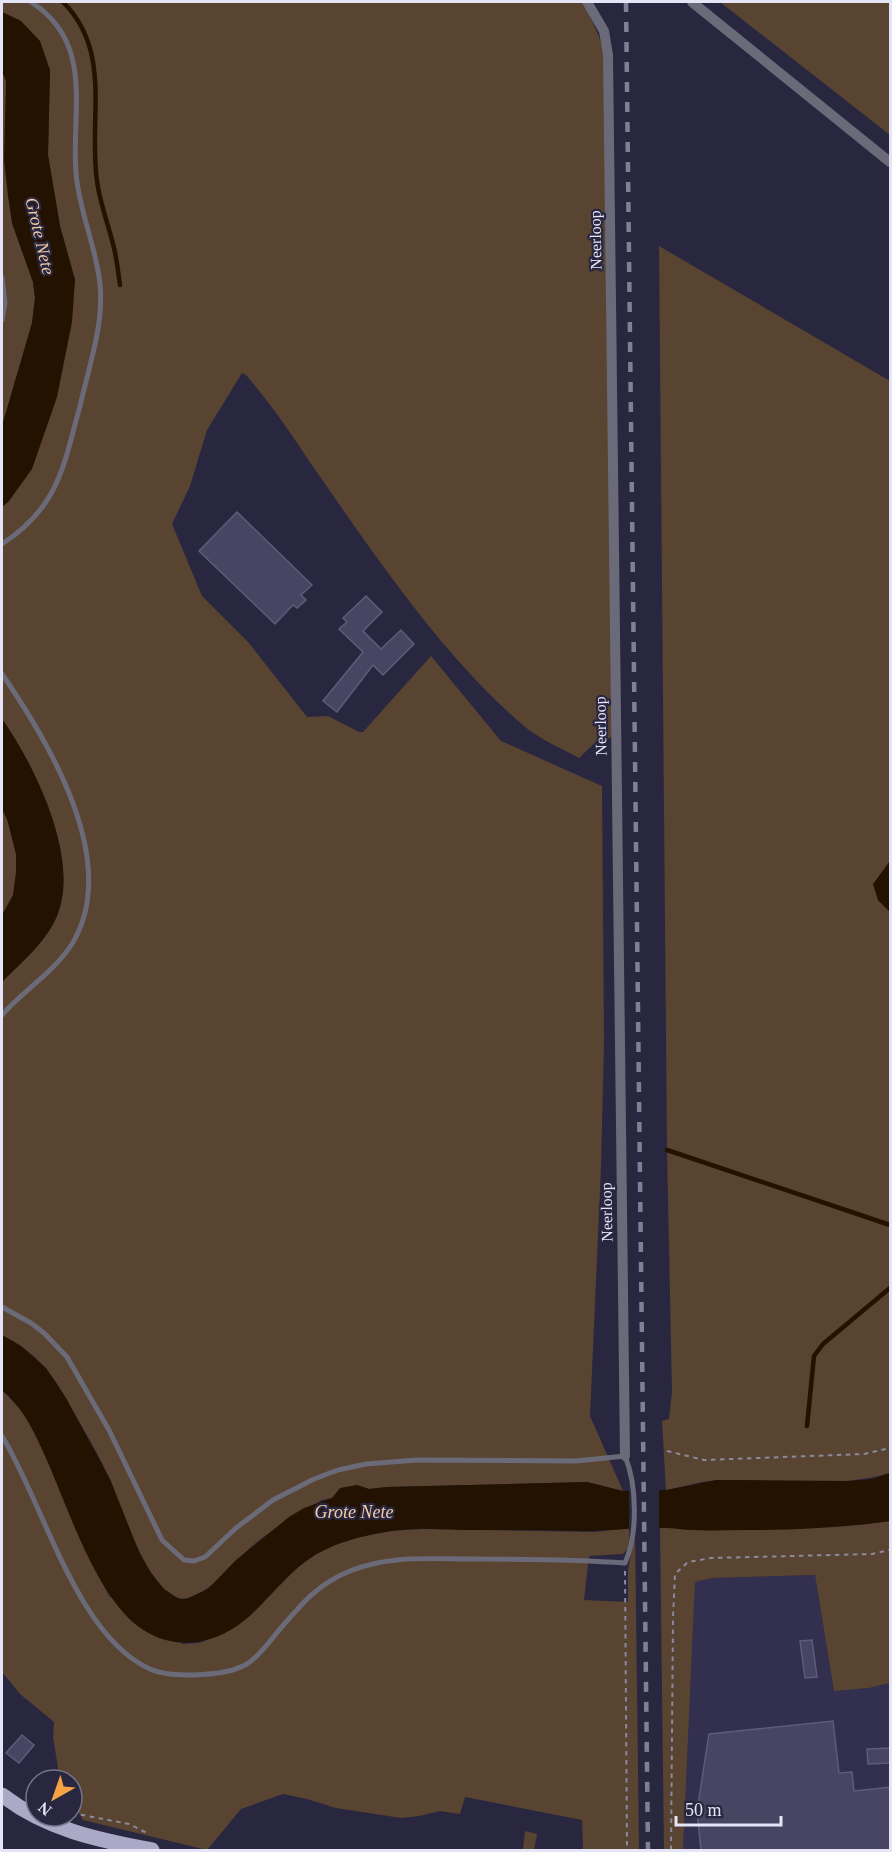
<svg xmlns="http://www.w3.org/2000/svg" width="892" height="1852" font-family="'Times New Roman',serif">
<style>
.built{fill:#322f4f}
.green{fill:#584430}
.water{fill:#241201}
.pier{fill:#292740}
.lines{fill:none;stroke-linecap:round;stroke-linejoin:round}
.stream{stroke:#241201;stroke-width:4.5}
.building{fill:#474561;stroke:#5e5c79;stroke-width:1.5}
.path{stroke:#8a899e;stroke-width:2;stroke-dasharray:4.5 4.5;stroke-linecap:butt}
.lane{stroke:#6b6a78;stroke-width:5}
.street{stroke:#6b6a78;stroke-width:10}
.primary{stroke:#abaac6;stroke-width:15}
.rail{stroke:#817f95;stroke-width:4.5;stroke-dasharray:10 10;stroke-linecap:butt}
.labels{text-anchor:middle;stroke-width:4.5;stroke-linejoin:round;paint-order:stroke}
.street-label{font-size:16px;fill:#e6e5f7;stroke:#292740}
.water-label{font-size:18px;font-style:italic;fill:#f5cba1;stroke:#292740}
</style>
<rect width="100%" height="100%" fill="#292740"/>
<path class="built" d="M 815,1575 L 834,1691 L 869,1688 L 890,1683 L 890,1850 L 683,1850 L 695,1583 L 697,1581 L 713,1578 Z"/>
<path class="green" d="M 2,2 L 581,2 C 592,20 601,36 604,57 L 611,581 L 611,738 L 600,738 L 579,758 C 561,748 539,739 524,726 C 443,657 376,557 316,471 C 293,437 273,406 246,375 L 242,373 L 207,430 L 190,486 L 172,524 L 202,596 L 249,643 L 307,717 L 328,716 L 359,732 L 363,732 L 431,656 L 501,741 L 602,786 L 604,1041 L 601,1167 L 590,1416 L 623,1491 L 587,1482 L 387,1487 L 369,1489 L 357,1485 L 332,1498 L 322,1500 C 301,1513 277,1526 257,1542 C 237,1558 212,1593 187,1598 C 151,1606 121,1503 109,1478 C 100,1457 88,1437 77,1418 C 67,1401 58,1382 45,1368 C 34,1354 17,1343 2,1335 L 2,982 C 23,960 52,938 60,907 C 76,851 34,764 2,719 L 2,507 L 9,501 L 75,280 L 60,226 L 48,155 L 50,70 L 21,21 L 2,12 Z
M 720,2 L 890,2 L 890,135 Z
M 2,71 L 6,81 L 12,223 L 33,282 L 35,298 L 32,323 L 2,426 Z
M 659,246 L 890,381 L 890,861 L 874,884 L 878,900 L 890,912 L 890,1473 C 836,1489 777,1479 721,1480 C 703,1480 684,1487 666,1490 L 662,1421 L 669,1419 L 672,1392 L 667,1150 Z
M 2,809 C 18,838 26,888 2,915 Z
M 2,1390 L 21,1410 L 31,1425 L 51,1469 L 80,1539 L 109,1596 L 183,1644 L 199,1643 L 222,1634 L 264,1601 L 299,1566 L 316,1554 L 334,1545 L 359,1537 L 390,1531 L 424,1529 L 595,1532 L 629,1528 C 629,1537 631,1547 623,1554 L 589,1556 L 584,1600 L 628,1602 L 628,1570 L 635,1530 L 639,1850 L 583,1850 L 582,1820 L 465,1797 L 460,1814 L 440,1811 L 419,1816 L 401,1818 L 336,1808 L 307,1799 L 283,1794 L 241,1809 L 207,1850 L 83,1820 L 72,1801 L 72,1780 L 60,1780 L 53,1737 L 54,1722 L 20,1694 L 2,1672 Z
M 890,1521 L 890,1683 L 869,1688 L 834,1691 L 815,1575 L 713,1578 L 698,1581 L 695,1583 L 683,1850 L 664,1850 L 660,1528 L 859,1525 Z
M 525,1831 L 537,1834 L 534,1850 L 523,1850 Z"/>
<path class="water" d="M 2,12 L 21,21 L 40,41 L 50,70 L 48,155 L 60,226 L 75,280 L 72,322 L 57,397 L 32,469 L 9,501 L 2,507 L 2,426 L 32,323 L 35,298 L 33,282 L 12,223 L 8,196 L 4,160 L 6,81 L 2,71 Z
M 2,719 C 34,764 76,851 60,907 C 52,937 23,961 2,982 L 2,915 L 13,895 L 16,872 L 16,854 L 7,819 L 2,809 Z
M 890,861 L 890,912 L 878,900 L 873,884 Z
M 2,1335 L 21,1346 L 46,1368 L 66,1398 L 110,1479 L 139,1552 L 151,1573 L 164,1589 L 179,1599 L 186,1599 L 208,1589 L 236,1560 L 289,1517 L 304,1508 L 332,1498 L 340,1488 L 357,1485 L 369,1489 L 387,1487 L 587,1482 L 623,1491 L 666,1490 L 717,1480 L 849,1481 L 872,1479 L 890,1473 L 890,1521 C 842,1528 794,1530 746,1530 C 728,1530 710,1531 692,1530 C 683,1530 674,1528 665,1528 C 635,1527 605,1532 574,1531 C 537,1530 499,1530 461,1530 C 437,1529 410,1527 386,1532 C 362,1536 337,1542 315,1555 C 287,1572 269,1600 245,1620 C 216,1644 177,1651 145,1631 C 95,1601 66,1499 41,1447 C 31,1425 20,1405 2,1390 Z"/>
<path class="pier" d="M 629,1489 L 659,1489 L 659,1529 L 629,1530 Z"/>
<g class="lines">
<path class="stream" d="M 63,2 C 113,52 88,119 97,181 C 100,204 109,226 114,248 C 117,260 118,272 120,285
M 667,1150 L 890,1225
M 807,1426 L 814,1356 L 823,1344 L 890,1288"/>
</g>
<path class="building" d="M 237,512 L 312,585 L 301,595 L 306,600 L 297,608 L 293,605 L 275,624 L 199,551 Z
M 366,596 L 382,612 L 363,631 L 381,649 L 401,630 L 414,644 L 383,675 L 373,665 L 337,712 L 323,701 L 363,652 L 339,629 L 347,622 L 343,618 Z
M 812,1640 L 817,1677 L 805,1678 L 800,1641 Z
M 833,1721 L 839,1773 L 852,1772 L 854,1791 L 891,1787 L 891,1851 L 701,1851 L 697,1811 L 709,1734 Z
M 22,1735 L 34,1745 L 19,1763 L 6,1753 Z
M 891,1748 L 891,1763 L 868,1764 L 867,1749 Z"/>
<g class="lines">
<path class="path" d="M 667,1451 L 704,1460 L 864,1454 L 890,1448
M 625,1571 L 627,1850
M 72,1813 L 129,1824 L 147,1833
M 671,1850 L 673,1617 L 675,1574 L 688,1562 L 711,1558 L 872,1554 L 890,1550"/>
<path class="lane" d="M 2,277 L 5,303 L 2,320
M 2,544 C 22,531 40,514 52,492 C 66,466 72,434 80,406 C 89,366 104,325 100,284 C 96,246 79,211 76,173 C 71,110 95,43 31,2
M 2,674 C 48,741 122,862 72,944 C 53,973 24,990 2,1015
M 2,1307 L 31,1323 L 44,1333 L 67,1357 L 109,1430 L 162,1540 L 184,1560 L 194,1561 L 205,1557 L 236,1528 L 273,1500 L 314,1479 L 338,1470 L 366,1464 L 417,1460 L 576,1461 L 625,1456 C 637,1485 638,1534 625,1563 C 573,1559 522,1559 471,1559 C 429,1559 389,1555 350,1571 C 315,1585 299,1607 275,1635 C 267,1645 258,1657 247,1664 C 231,1673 212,1674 194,1675 C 179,1675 164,1675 150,1669 C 76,1636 43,1502 2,1436"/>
<path class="street" d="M 587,2 L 604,31 L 608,55 L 625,1456
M 692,2 L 890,162"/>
<path class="primary" d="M 2,1795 C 46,1829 97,1840 152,1850"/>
<path class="rail" d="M 626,2 L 648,1850"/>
</g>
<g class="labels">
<g class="street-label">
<text transform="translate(595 240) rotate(-91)" y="6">Neerloop</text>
<text transform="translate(600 726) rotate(-91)" y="6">Neerloop</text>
<text transform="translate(606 1212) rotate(-91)" y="6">Neerloop</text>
</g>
<g class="water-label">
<text transform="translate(40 236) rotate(77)" y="6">Grote Nete</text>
<text x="354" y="1518">Grote Nete</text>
</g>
</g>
<rect width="892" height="1852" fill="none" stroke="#e6e5f7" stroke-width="6"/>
<g transform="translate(54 1798) rotate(220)"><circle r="28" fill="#292740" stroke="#757389" stroke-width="1.5"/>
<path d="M0-4.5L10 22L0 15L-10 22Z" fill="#f5a345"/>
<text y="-9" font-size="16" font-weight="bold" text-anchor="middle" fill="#e6e5f7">N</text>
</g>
<path d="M676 1816v9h105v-9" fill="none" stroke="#e6e5f7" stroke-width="3"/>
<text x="685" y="1816" font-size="18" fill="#e6e5f7" stroke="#292740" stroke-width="4.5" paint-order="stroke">50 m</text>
</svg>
